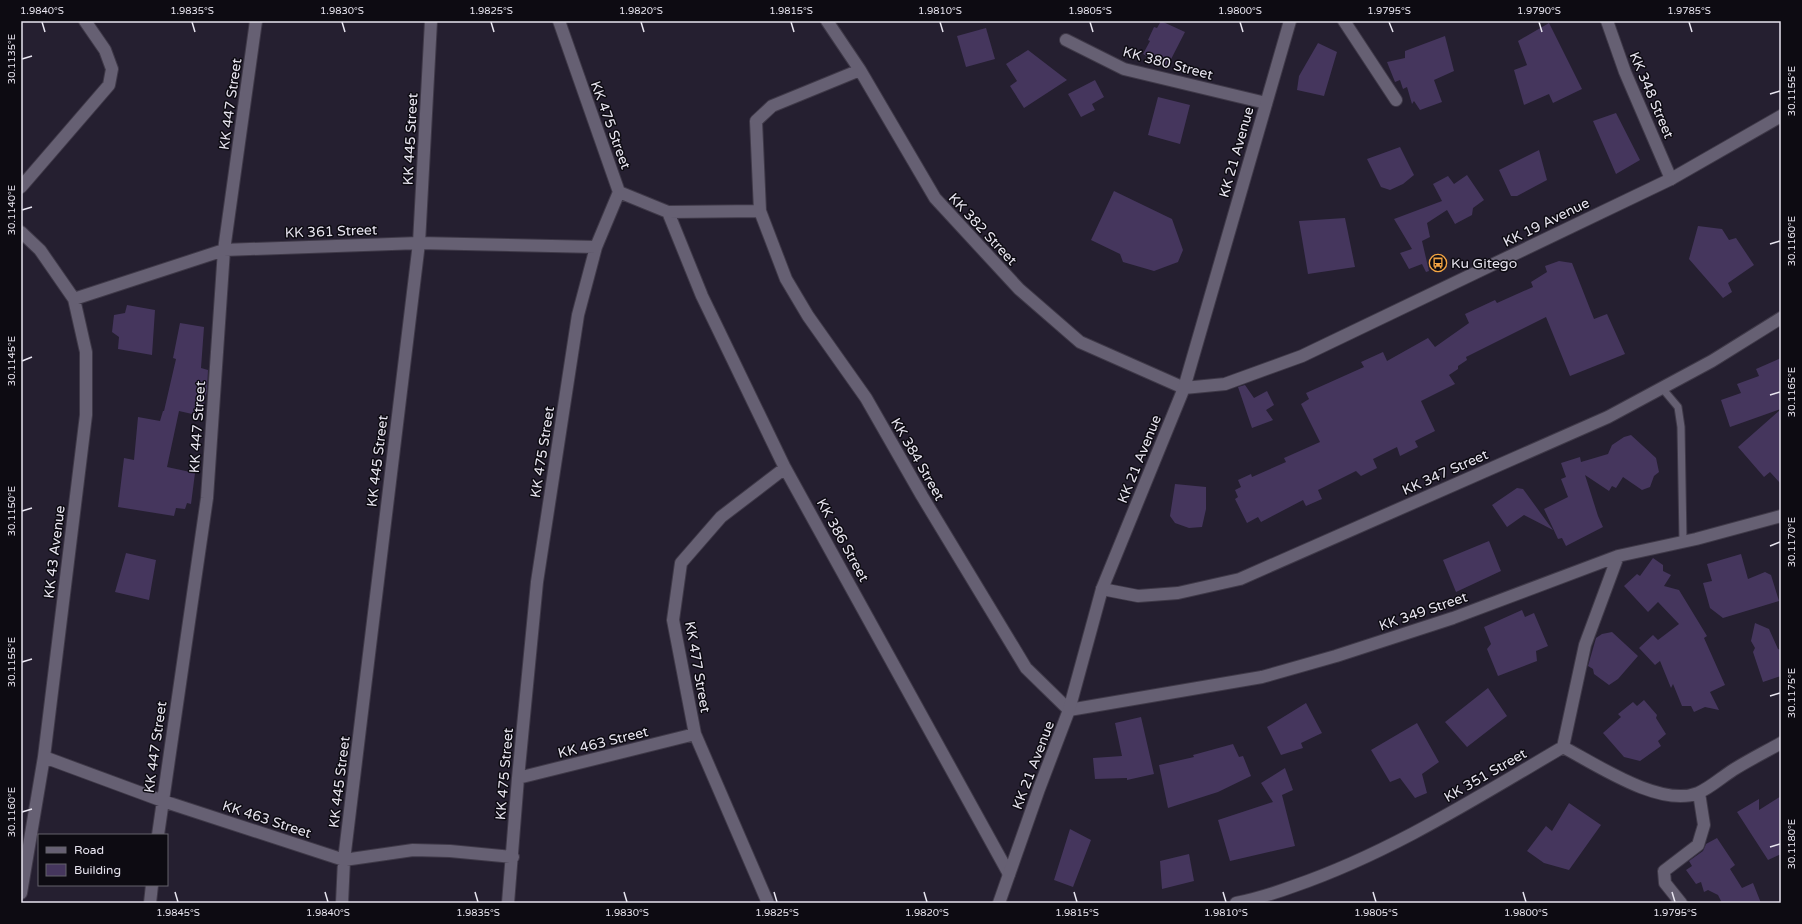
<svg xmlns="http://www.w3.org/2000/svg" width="1802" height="924" font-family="'Varela Round',sans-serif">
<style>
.building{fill:#45365d}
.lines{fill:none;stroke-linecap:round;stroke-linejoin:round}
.lane-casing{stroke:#3f3948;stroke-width:9}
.street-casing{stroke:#3f3948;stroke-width:14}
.secondary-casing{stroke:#3f3948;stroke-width:14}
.lane{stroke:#666073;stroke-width:7}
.street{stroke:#666073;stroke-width:12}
.secondary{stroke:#666073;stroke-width:12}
.ticks{fill:none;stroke:#e8e5f0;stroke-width:1.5}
.labels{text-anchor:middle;stroke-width:3;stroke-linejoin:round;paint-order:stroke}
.street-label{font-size:14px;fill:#e8e5f0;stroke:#0d0b12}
.poi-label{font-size:14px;fill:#e8e5f0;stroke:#0d0b12;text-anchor:start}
.neatline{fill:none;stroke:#e8e5f0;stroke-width:1.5}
.ticks-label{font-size:10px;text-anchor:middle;fill:#e8e5f0}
</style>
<rect width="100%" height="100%" fill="#251f30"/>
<path class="building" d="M 1161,21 L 1185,32 L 1167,67 L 1143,54 L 1150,41 L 1148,40 L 1154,27 L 1157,28 Z
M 1549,23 L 1582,89 L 1553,103 L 1549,94 L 1524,105 L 1514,70 L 1527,65 L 1518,41 Z
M 986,28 L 995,59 L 966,67 L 957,36 Z
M 1445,36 L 1454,71 L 1434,80 L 1442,102 L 1420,110 L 1414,101 L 1412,104 L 1407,87 L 1403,89 L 1400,80 L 1395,82 L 1387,62 L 1405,58 L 1405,51 Z
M 1318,43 L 1337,52 L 1324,96 L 1297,90 L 1299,76 Z
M 1028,50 L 1067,80 L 1024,108 L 1010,86 L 1017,81 L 1006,64 Z
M 1095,80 L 1104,97 L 1092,104 L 1095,110 L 1081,117 L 1068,94 Z
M 1158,97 L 1190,105 L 1180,144 L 1148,135 Z
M 1616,113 L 1640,160 L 1616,174 L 1593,121 Z
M 1400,147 L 1414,175 L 1403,184 L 1390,190 L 1381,187 L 1367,159 Z
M 1539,150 L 1547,180 L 1517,196 L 1511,196 L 1499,170 Z
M 1467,175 L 1484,200 L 1473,208 L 1472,215 L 1455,224 L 1447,210 L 1427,223 L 1430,237 L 1422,241 L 1429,271 L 1426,272 L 1422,264 L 1409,269 L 1400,253 L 1412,249 L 1394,219 L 1442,201 L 1433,184 L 1448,176 L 1454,184 Z
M 1114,191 L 1172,219 L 1183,250 L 1178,262 L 1154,271 L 1123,262 L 1120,254 L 1091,240 Z
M 1345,218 L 1355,267 L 1308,274 L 1299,221 Z
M 1698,226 L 1722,229 L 1729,240 L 1736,238 L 1754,265 L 1728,283 L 1732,292 L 1723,298 L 1689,259 Z
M 1559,261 L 1572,263 L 1594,319 L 1607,314 L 1625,354 L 1570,376 L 1546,317 L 1466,357 L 1467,360 L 1458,366 L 1458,369 L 1449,375 L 1455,384 L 1421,401 L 1435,431 L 1415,441 L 1418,447 L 1400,456 L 1397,447 L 1373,459 L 1377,468 L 1361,476 L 1356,471 L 1318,490 L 1322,499 L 1306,506 L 1303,500 L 1261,522 L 1258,517 L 1247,523 L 1235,499 L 1238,497 L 1235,490 L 1241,487 L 1238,480 L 1251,474 L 1252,477 L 1286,462 L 1284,458 L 1320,442 L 1301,404 L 1309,399 L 1306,393 L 1364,367 L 1361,362 L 1383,352 L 1387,361 L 1428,338 L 1435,347 L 1469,323 L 1465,314 L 1495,300 L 1497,303 L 1533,287 L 1531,282 L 1547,272 L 1545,266 Z
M 127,305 L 155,310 L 152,355 L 118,349 L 119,337 L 112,332 L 114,315 L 125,313 Z
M 180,323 L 204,327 L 201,368 L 208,370 L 207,391 L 201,416 L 179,411 L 167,467 L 195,473 L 191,504 L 187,503 L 185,509 L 176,508 L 174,516 L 118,507 L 124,458 L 134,460 L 138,417 L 160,421 L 163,411 L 164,411 L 176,359 L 173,358 Z
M 1781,358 L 1781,409 L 1730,427 L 1721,400 L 1741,393 L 1737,384 L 1759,376 L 1756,369 Z
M 1245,385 L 1254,398 L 1267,391 L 1274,405 L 1266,410 L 1273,420 L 1252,428 L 1238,387 Z
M 1781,409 L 1781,484 L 1770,472 L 1764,477 L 1738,447 Z
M 1631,435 L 1656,458 L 1659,472 L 1654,476 L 1650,487 L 1642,490 L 1623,477 L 1616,488 L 1612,486 L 1609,491 L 1585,475 L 1598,516 L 1603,527 L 1566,546 L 1562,538 L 1558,539 L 1544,509 L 1568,497 L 1561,479 L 1566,477 L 1561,463 L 1580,457 L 1581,462 L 1608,454 L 1612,445 L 1624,437 Z
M 1175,484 L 1206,487 L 1206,509 L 1202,527 L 1189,528 L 1175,523 L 1170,516 Z
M 1517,488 L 1523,489 L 1553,530 L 1524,515 L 1507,527 L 1492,505 Z
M 1489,541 L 1501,571 L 1456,592 L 1443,560 Z
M 126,553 L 156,560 L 149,600 L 115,592 Z
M 1741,554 L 1748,579 L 1765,572 L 1771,575 L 1779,601 L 1723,618 L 1710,608 L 1703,583 L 1712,581 L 1707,564 Z
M 1653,558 L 1663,565 L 1663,571 L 1671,575 L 1664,586 L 1679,590 L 1707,636 L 1704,638 L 1725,685 L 1710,692 L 1719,710 L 1705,707 L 1694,712 L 1691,706 L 1682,706 L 1673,684 L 1671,688 L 1660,661 L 1655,665 L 1639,648 L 1653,635 L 1658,640 L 1679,624 L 1658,602 L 1648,612 L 1624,586 L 1637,574 L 1640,576 Z
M 1522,610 L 1525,617 L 1534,613 L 1548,646 L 1536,651 L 1537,661 L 1498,676 L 1487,649 L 1491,644 L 1484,627 Z
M 1755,623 L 1769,629 L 1778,649 L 1781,650 L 1781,676 L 1763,682 L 1753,652 L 1755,648 L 1751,641 Z
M 1612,632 L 1638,656 L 1618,679 L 1609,685 L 1594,674 L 1593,669 L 1588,666 L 1596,638 L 1602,634 Z
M 1488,688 L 1507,716 L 1467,747 L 1445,722 Z
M 1644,700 L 1657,715 L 1656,718 L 1666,734 L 1658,741 L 1661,746 L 1640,761 L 1624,757 L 1603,733 L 1621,717 L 1618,714 L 1633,702 L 1637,706 Z
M 1306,703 L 1322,733 L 1301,743 L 1303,748 L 1281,755 L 1267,727 Z
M 1141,717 L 1154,774 L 1127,780 L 1127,778 L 1095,779 L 1093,758 L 1122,756 L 1115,723 Z
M 1417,723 L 1439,762 L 1422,774 L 1427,793 L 1415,798 L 1400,778 L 1390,782 L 1371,750 Z
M 1233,744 L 1239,757 L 1243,756 L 1251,776 L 1218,792 L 1168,808 L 1159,765 L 1194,757 L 1193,755 Z
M 1285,768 L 1293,790 L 1282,795 L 1295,846 L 1230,861 L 1218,820 L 1273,802 L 1261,783 Z
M 1781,796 L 1781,854 L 1768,860 L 1737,812 L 1759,799 L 1759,810 Z
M 1569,803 L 1601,825 L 1569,870 L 1544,863 L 1527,851 L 1546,826 L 1552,831 Z
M 1070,829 L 1091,840 L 1073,887 L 1054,880 Z
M 1717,838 L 1735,865 L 1730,869 L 1742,888 L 1753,883 L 1761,903 L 1722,903 L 1718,895 L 1708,890 L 1704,892 L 1701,882 L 1696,884 L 1686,870 L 1692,866 L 1689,861 L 1703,851 L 1706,844 Z
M 1189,854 L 1194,881 L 1162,889 L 1160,861 Z"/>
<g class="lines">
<defs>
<path id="lane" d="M 1662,388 L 1678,407 L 1681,427 L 1683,541"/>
<path id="street" d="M 827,21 L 860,70 L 935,198 L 1019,289 L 1080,342 L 1184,388
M 1344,21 L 1396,100
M 1607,21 L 1625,72 L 1671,179
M 1066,40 L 1124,69 L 1266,103
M 21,187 L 109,85 L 112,69 L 105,50 L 85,21
M 619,192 L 668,212 L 760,211 L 756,121 L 772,106 L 860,70
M 760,211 L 786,279 L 808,316 L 866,398 L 922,496 L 1026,668 L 1069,710 L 1262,677 L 1336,656 L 1453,618 L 1618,556 L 1696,539 L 1781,516
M 668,212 L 702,296 L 785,468 L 1009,874
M 21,232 L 40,250 L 74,299 L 86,352 L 86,415 L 44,757 L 21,893
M 74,299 L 224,250 L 419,243 L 596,247
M 1102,589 L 1138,596 L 1178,593 L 1240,579 L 1608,417 L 1712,361 L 1781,318
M 1563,747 C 1597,765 1661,808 1698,793 C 1710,788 1722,777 1733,770 C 1749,760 1765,752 1781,743
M 44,757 L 163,801 L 344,860 L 413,850 L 450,851 L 513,857
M 518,778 L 695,734
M 158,835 L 207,498 L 224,250 L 256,21
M 150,903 L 152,885
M 342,903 L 344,860 L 419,243 L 431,21
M 508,903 L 518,778 L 537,582 L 578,315 L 596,247 L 619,192 L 559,21
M 768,903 L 695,734 L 673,620 L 681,563 L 721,517 L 785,468
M 1236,903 C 1256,899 1275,893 1294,886 C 1390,853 1476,798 1563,747 L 1585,645 L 1618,556
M 1681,903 L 1665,883 L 1664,871 L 1698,845 L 1704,825 L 1699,793"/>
<path id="secondary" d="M 1184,388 L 1225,384 L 1302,356 L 1671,179 L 1781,116
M 999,903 L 1039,789 L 1069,710 L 1102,589 L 1184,388 L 1290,21"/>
</defs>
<use href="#lane" class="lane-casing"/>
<use href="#street" class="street-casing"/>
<use href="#secondary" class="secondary-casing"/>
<use href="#lane" class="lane"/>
<use href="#street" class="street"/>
<use href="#secondary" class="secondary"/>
</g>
<path class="ticks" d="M 42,22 L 45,32M 192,22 L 195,32M 342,22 L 345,32M 491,22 L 494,32M 641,22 L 644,32M 791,22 L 794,32M 940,22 L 943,32M 1090,22 L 1093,32M 1240,22 L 1243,32M 1389,22 L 1393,32M 1539,22 L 1542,32M 1689,22 L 1692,32M 22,59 L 32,56M 1770,94 L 1780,91M 22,210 L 32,207M 1770,244 L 1780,241M 22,361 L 32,357M 1770,395 L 1780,392M 22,511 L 32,508M 1770,546 L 1780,542M 22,662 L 32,659M 1770,696 L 1780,693M 22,812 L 32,809M 1770,847 L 1780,844M 175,892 L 178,902M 325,892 L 328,902M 475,892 L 478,902M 624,892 L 627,902M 774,892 L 777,902M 924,892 L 927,902M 1074,892 L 1077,902M 1223,892 L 1226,902M 1373,892 L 1376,902M 1523,892 L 1526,902M 1672,892 L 1675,902"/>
<defs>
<symbol id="bus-ring" viewBox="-11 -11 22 22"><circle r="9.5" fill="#0d0b12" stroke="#f3a443" stroke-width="1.5"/><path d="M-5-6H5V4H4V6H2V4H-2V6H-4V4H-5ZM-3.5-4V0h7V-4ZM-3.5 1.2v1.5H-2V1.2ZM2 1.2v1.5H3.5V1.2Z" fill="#f3a443"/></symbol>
</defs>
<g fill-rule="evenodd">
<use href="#bus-ring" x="1428" y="253" width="20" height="20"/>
</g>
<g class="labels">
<g class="street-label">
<text transform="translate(1168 63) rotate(15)" y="5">KK 380 Street</text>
<text transform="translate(1652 95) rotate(67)" y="5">KK 348 Street</text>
<text transform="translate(230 104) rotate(-82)" y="5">KK 447 Street</text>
<text transform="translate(611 125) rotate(70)" y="5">KK 475 Street</text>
<text transform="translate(410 139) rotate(-87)" y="5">KK 445 Street</text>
<text transform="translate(1236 152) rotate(-74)" y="5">KK 21 Avenue</text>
<text transform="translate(1546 222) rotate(-26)" y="5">KK 19 Avenue</text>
<text transform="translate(983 229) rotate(47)" y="5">KK 382 Street</text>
<text transform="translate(331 231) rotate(-2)" y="5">KK 361 Street</text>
<text transform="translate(197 427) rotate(-86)" y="5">KK 447 Street</text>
<text transform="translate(542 452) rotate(-81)" y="5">KK 475 Street</text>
<text transform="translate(918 459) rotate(60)" y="5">KK 384 Street</text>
<text transform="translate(1139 459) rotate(-68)" y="5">KK 21 Avenue</text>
<text transform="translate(377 461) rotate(-83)" y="5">KK 445 Street</text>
<text transform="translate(1445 472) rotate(-24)" y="5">KK 347 Street</text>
<text transform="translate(843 540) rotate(61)" y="5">KK 386 Street</text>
<text transform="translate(54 552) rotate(-83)" y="5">KK 43 Avenue</text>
<text transform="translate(1423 611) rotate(-19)" y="5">KK 349 Street</text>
<text transform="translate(698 667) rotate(80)" y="5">KK 477 Street</text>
<text transform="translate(603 742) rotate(-14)" y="5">KK 463 Street</text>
<text transform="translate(155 747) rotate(-82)" y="5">KK 447 Street</text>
<text transform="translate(1033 765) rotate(-69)" y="5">KK 21 Avenue</text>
<text transform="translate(504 774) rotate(-85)" y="5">KK 475 Street</text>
<text transform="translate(1485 775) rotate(-30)" y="5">KK 351 Street</text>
<text transform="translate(339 782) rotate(-83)" y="5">KK 445 Street</text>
<text transform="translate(267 819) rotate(18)" y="5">KK 463 Street</text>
</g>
<g class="poi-label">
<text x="1451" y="268">Ku Gitego</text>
</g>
</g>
<rect width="1802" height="924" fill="none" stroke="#0d0b12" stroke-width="44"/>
<rect x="38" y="834" width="130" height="52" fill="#0d0b12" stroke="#65626b"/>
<rect x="46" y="847" width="20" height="6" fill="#666073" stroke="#65626b"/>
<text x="74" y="854" font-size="12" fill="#e8e5f0">Road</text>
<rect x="46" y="864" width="20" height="12" fill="#45365d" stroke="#65626b"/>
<text x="74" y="874" font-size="12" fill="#e8e5f0">Building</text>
<rect x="22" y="22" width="1758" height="880" class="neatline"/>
<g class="ticks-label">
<text x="42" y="14">1.9840°S</text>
<text x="192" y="14">1.9835°S</text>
<text x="342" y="14">1.9830°S</text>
<text x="491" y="14">1.9825°S</text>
<text x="641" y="14">1.9820°S</text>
<text x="791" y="14">1.9815°S</text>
<text x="940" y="14">1.9810°S</text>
<text x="1090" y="14">1.9805°S</text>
<text x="1240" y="14">1.9800°S</text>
<text x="1389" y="14">1.9795°S</text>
<text x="1539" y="14">1.9790°S</text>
<text x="1689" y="14">1.9785°S</text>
<text transform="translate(11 59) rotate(-90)" y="4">30.1135°E</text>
<text transform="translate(1791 91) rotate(-90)" y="4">30.1155°E</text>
<text transform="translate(11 210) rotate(-90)" y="4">30.1140°E</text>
<text transform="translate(1791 241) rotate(-90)" y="4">30.1160°E</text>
<text transform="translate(11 361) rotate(-90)" y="4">30.1145°E</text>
<text transform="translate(1791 392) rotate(-90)" y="4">30.1165°E</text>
<text transform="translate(11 511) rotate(-90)" y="4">30.1150°E</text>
<text transform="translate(1791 542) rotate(-90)" y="4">30.1170°E</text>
<text transform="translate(11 662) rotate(-90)" y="4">30.1155°E</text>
<text transform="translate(1791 693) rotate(-90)" y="4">30.1175°E</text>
<text transform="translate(11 812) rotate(-90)" y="4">30.1160°E</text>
<text transform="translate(1791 844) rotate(-90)" y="4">30.1180°E</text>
<text x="178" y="916">1.9845°S</text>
<text x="328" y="916">1.9840°S</text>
<text x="478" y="916">1.9835°S</text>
<text x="627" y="916">1.9830°S</text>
<text x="777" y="916">1.9825°S</text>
<text x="927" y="916">1.9820°S</text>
<text x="1077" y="916">1.9815°S</text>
<text x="1226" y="916">1.9810°S</text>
<text x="1376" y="916">1.9805°S</text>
<text x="1526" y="916">1.9800°S</text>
<text x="1675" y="916">1.9795°S</text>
</g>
</svg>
